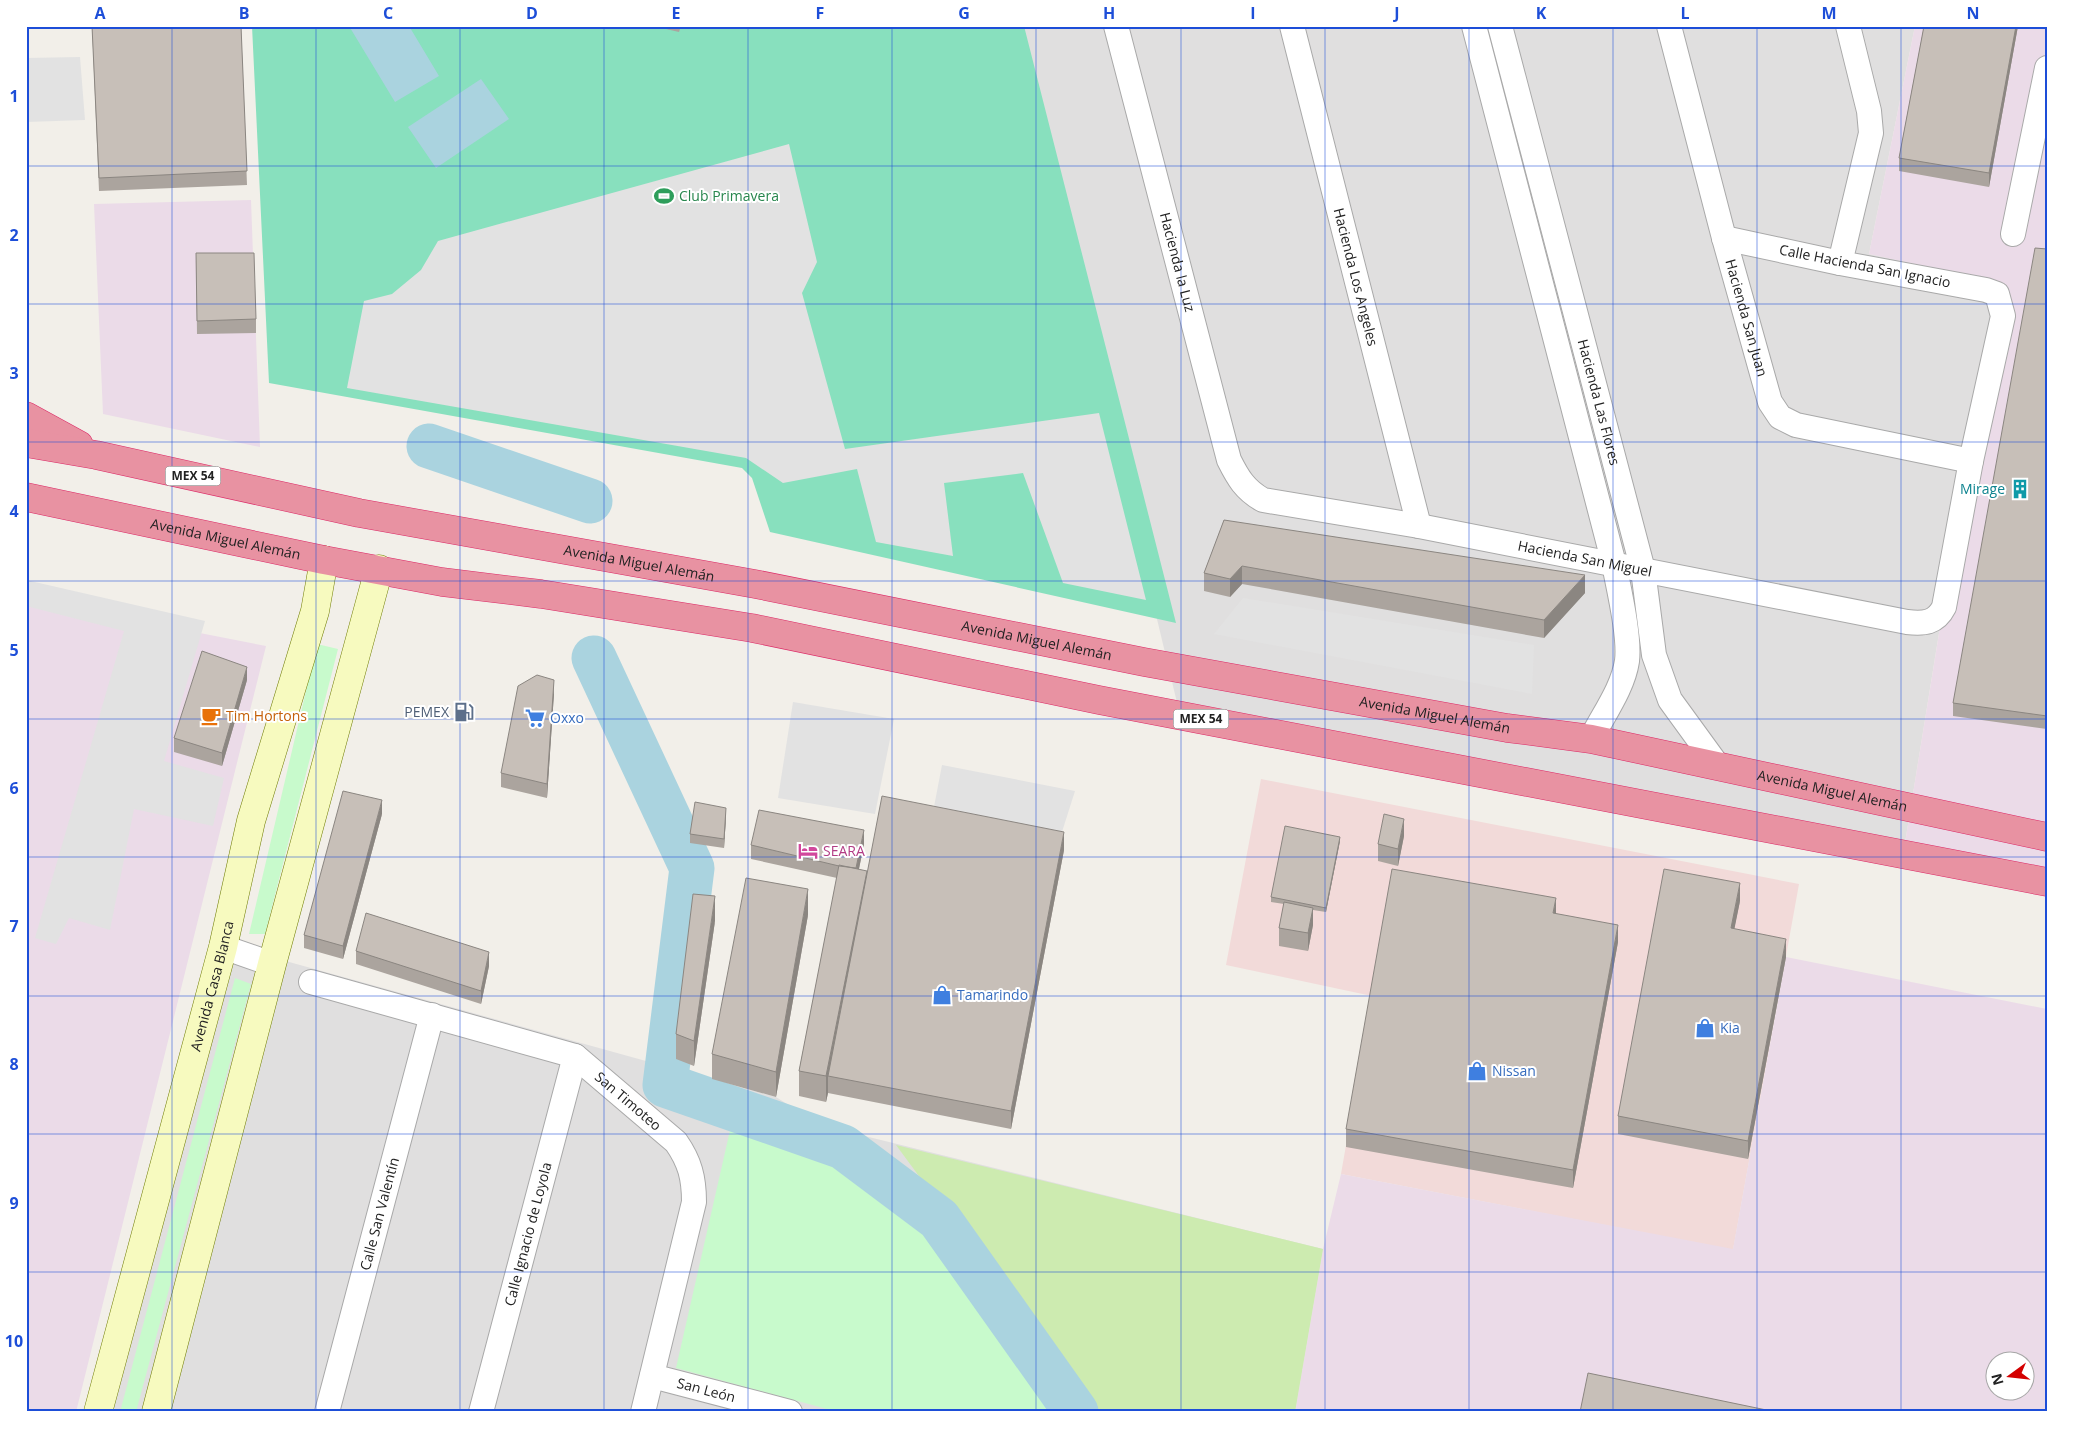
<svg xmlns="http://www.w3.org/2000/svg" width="2073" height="1438" font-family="'Open Sans',sans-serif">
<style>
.residential{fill:#e0dfdf}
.commercial{fill:#f2dad9}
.industrial{fill:#ebdbe8;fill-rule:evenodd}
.grass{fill:#cdebb0}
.park{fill:#c8facc}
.pitch{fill:#88e0be}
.parking{fill:#e2e2e2}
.water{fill:#aad3df}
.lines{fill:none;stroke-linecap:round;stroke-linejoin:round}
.river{stroke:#aad3df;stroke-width:45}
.street-casing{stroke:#a9a9a9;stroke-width:26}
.secondary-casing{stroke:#707d05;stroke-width:29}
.highway-casing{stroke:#dc2a67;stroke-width:29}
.street{stroke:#fff;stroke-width:24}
.secondary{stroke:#f7fabf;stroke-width:28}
.highway{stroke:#e892a2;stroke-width:28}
.wall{fill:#aba49e}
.shaded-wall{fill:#8b8681}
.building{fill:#c7bfb8;stroke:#8b8681}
.grid{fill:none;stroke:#1d4ed8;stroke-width:1;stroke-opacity:0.55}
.labels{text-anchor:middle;stroke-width:4;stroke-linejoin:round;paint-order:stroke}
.shield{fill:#fff;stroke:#646464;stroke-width:1}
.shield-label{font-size:12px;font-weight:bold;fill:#222}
.leisure-label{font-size:14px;fill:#27864d;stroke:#fff;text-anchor:start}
.street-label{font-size:14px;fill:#222;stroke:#fff}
.culture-label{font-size:14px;fill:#0d838f;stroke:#fff;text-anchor:end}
.service-label{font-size:14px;fill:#4e5e75;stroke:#fff;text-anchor:end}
.food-label{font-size:14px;fill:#c56008;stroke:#fff;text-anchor:start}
.shop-label{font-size:14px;fill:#366cbe;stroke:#fff;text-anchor:start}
.hotel-label{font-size:14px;fill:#b23c85;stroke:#fff;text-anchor:start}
.neatline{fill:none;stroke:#1d4ed8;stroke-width:2}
.grid-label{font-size:16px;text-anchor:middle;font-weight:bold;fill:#1d4ed8}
</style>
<rect width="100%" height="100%" fill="#f2efe9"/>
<path class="residential" d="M 1015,26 L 1915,26 L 1869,254 L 1996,281 L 1905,843 L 1179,711 Z
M 235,947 L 776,1097 L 820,1125 L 1323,1249 L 1295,1412 L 111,1412 Z"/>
<path class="commercial" d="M 1261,779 L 1799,884 L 1733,1250 L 1341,1174 L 1372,996 L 1226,965 Z"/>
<path class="industrial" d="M 1915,26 L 2047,26 L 2047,868 L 1905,843 L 1996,282 L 1869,254 Z
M 251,200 L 260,447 L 103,414 L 94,204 Z
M 26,599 L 266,646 L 76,1412 L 26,1412 Z
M 1786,957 L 2047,1009 L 2047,1412 L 1295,1412 L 1323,1249 L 1341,1174 L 1733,1249 ZM 1996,1360 L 2026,1360 L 2026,1390 L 1996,1390 Z"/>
<path class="grass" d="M 896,1145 L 1323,1249 L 1295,1412 L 1093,1412 Z"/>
<path class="park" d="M 317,644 L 338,649 L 265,934 L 249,934 Z
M 235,978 L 251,984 L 136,1412 L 120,1412 Z
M 731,1126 L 824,1154 L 899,1206 L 942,1242 L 1053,1412 L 838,1412 L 676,1368 Z"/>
<path class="pitch" d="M 252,26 L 1024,26 L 1176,623 L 770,532 L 752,478 L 742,468 L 269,383 Z"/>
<path class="parking" d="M 80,57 L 85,120 L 26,122 L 26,58 Z
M 789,144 L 817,262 L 802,293 L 845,449 L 1099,413 L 1146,600 L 1063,583 L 1023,473 L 944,483 L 953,556 L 876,542 L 857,469 L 783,483 L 746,458 L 347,388 L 364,301 L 392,294 L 421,270 L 438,241 Z
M 26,580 L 205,621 L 164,761 L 224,778 L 213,826 L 134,809 L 110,930 L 69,918 L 56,944 L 35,938 L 124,631 L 26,606 Z
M 1243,598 L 1534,645 L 1532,694 L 1214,634 Z
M 793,702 L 894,719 L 875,814 L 778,798 Z
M 942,765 L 1075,791 L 1061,835 L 933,812 Z"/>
<path class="water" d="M 349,26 L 409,26 L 439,76 L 395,102 Z
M 481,79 L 509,119 L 436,168 L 408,127 Z"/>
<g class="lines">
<path class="river" d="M 429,446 L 590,501
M 594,658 L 692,868 L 665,1085 L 843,1147 L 939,1219 L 1076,1412"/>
<defs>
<g id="street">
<path id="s1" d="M 1116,26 L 1229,460 C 1238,478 1245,490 1263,500 L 1419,526 L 1907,622 C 1924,624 1936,623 1944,607 L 1971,461 L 2003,316 L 1997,294 L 1986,290 L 1840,263 L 1724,238"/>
<path id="s2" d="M 1292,26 L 1419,526"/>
<path d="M 1474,26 L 1614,564 C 1619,590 1630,636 1627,661 C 1623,688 1603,715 1591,739"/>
<path id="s3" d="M 1500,26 L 1643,570 L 1654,655 L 1670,700 L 1718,766"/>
<path id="s4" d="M 1669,26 L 1724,238 L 1770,402 L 1780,417 L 1796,425 L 1971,461"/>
<path d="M 2013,234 L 2047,68"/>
<path d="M 1840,263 L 1871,133 L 1869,111 L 1848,26"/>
<path d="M 223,947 L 272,964"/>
<path id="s5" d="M 311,982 L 575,1056 L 676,1142 C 690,1162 694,1178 694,1202 L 643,1412"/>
<path id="s6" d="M 652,1376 L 790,1412"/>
<path id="s7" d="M 327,1412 L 432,1015"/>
<path id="s8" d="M 481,1412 L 575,1056"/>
</g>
<g id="secondary">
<path id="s9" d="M 98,1412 L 223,947 L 251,821 L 315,611 L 324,560"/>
<path d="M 156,1412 L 272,964 L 379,569"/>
</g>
<g id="highway">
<path d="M 26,416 L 79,445"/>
<path id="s10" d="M 26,443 L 96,455 L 359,513 L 755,584 L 1144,662 L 1507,728 L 1591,739 L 2047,837"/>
<path id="s11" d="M 26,497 L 324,560 L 442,582 L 541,594 L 752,628 L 1099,700 L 2047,882"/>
</g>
</defs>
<use href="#street" class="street-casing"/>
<use href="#secondary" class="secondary-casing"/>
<use href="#highway" class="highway-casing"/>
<use href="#street" class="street"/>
<use href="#secondary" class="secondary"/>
<use href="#highway" class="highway"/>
</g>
<path class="wall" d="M 92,26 L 241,26 L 247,185 L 99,191 Z
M 653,26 L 681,26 L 679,32 Z
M 1924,26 L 2018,26 L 1989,187 L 1899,171 L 1899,158 Z
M 2047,249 L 2047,729 L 1953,716 L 1953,703 Z
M 196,253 L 256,319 L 256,333 L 197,334 Z
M 1224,520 L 1585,593 L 1544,638 L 1242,584 L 1230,597 L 1204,591 L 1204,573 Z
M 247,680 L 222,766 L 174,752 L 174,738 Z
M 554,693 L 547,798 L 501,787 L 501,773 Z
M 382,814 L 343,959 L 304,948 L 304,935 Z
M 726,817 L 724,848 L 690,843 L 690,834 Z
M 1404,836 L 1398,866 L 1378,861 L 1378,844 Z
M 1340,841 L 1326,912 L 1313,910 L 1313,925 L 1308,951 L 1279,946 L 1279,928 L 1284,904 L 1271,902 L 1271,897 Z
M 864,844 L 859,869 L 867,876 L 1064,850 L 1011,1129 L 828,1093 L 826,1102 L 799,1096 L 799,1071 L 837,878 L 751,859 L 751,845 Z
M 1740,901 L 1734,929 L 1786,957 L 1748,1159 L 1618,1134 L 1618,1116 Z
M 1556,914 L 1618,942 L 1573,1188 L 1346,1147 L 1346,1129 Z
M 808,915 L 776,1097 L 712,1079 L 712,1054 Z
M 715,921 L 694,1066 L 676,1059 L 676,1034 Z
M 356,951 L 489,966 L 481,1004 L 356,964 Z"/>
<path class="shaded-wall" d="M 2016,26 L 2018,26 L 1989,187 L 1989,173 Z
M 1242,566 L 1242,584 L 1230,597 L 1230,579 Z
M 1585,575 L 1585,593 L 1544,638 L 1544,620 Z
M 247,667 L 247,680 L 222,766 L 222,753 Z
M 554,680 L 554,693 L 547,798 L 547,784 Z
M 382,800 L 382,814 L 343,959 L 343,946 Z
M 726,808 L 726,817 L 724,848 L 724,839 Z
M 1404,819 L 1404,836 L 1398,866 L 1398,849 Z
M 864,830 L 864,844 L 856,883 L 856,869 Z
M 1064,832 L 1064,850 L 1011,1129 L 1011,1111 Z
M 1340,837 L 1340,841 L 1326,912 L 1326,908 Z
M 867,871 L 867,896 L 828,1076 L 828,1093 L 826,1102 L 826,1076 Z
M 1740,883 L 1740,901 L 1731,946 L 1731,928 Z
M 808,889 L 808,915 L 776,1097 L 776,1072 Z
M 715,896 L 715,921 L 694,1066 L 694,1041 Z
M 1556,898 L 1556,916 L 1553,913 Z
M 1313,908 L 1313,925 L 1308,951 L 1308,933 Z
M 1618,925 L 1618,942 L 1573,1188 L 1573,1170 Z
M 1786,939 L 1786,957 L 1748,1159 L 1748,1141 Z
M 489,952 L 489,966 L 481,1004 L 481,991 Z"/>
<path class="building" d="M 92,26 L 241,26 L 247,171 L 99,178 Z
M 1924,26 L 2016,26 L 1989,173 L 1899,158 Z
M 2035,248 L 2047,249 L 2047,716 L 1953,703 Z
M 196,253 L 254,253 L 256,319 L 197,321 Z
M 1224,520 L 1585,575 L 1544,620 L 1242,566 L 1230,579 L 1204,573 Z
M 202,651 L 247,667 L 222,753 L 174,738 Z
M 537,675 L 554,680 L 547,784 L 501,773 L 518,686 Z
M 343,791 L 382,800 L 343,946 L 304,935 Z
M 882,796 L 1064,832 L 1011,1111 L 828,1076 Z
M 695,802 L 726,808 L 724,839 L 690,834 Z
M 759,810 L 864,830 L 856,868 L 839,866 L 751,845 Z
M 1384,814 L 1404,819 L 1398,849 L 1378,844 Z
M 1285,826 L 1340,837 L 1326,908 L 1271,897 Z
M 839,865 L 867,871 L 826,1076 L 799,1071 Z
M 1392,869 L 1556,898 L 1553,913 L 1618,925 L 1573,1170 L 1346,1129 Z
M 1664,869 L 1740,883 L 1731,928 L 1786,939 L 1748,1141 L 1618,1116 Z
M 746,878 L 808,889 L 776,1072 L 712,1054 Z
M 693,894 L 715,896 L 694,1041 L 676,1034 Z
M 1284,902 L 1313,908 L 1308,933 L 1279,928 Z
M 366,913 L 489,952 L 481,991 L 356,951 Z
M 1588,1373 L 1776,1412 L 1580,1412 Z"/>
<path class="grid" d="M 172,26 L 172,1412M 316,26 L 316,1412M 460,26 L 460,1412M 604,26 L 604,1412M 748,26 L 748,1412M 892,26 L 892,1412M 1036,26 L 1036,1412M 1181,26 L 1181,1412M 1325,26 L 1325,1412M 1469,26 L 1469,1412M 1613,26 L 1613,1412M 1757,26 L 1757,1412M 1901,26 L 1901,1412M 26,166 L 2047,166M 26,304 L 2047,304M 26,442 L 2047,442M 26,581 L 2047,581M 26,719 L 2047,719M 26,857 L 2047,857M 26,996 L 2047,996M 26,1134 L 2047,1134M 26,1272 L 2047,1272"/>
<defs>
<symbol id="stadium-bare" viewBox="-9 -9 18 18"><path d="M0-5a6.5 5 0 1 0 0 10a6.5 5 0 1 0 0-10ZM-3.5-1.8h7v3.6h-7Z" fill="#2e9e5b" stroke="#fff" stroke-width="2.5" paint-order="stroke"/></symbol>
<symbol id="building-bare" viewBox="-9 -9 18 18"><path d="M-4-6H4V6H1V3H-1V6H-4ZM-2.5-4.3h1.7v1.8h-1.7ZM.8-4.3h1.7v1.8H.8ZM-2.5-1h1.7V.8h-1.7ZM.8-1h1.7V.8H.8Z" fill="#0f9aa8" stroke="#fff" stroke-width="2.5" paint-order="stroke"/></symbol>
<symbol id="fuel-bare" viewBox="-9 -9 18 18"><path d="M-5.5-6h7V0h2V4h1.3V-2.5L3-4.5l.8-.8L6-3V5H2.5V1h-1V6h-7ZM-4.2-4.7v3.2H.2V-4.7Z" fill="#5c6f8a" stroke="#fff" stroke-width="2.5" paint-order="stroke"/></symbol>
<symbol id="cafe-bare" viewBox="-9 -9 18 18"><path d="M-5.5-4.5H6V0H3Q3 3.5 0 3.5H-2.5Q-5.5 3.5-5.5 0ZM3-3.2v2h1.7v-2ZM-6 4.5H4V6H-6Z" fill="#e8710a" stroke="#fff" stroke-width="2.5" paint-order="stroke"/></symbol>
<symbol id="supermarket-bare" viewBox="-9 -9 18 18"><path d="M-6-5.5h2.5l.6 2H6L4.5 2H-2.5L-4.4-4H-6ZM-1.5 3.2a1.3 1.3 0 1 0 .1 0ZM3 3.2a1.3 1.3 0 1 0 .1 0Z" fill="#3f7fe0" stroke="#fff" stroke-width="2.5" paint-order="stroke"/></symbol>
<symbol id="hotel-bare" viewBox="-9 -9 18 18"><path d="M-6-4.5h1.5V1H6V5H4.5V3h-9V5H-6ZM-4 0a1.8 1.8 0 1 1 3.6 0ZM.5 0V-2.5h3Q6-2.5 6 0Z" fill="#d1479c" stroke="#fff" stroke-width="2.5" paint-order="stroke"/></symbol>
<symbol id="shop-bare" viewBox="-9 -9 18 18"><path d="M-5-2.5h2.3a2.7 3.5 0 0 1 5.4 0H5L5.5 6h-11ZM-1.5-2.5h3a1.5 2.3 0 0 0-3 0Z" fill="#3f7fe0" stroke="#fff" stroke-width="2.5" paint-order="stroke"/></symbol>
</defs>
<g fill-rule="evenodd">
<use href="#stadium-bare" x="650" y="182" width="28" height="28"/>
<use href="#building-bare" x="2006" y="475" width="28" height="28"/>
<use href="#fuel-bare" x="450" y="698" width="28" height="28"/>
<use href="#cafe-bare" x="197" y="702" width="28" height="28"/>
<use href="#supermarket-bare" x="521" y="704" width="28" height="28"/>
<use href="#hotel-bare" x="794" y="837" width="28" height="28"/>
<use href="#shop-bare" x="928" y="981" width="28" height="28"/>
<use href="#shop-bare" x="1691" y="1014" width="28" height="28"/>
<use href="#shop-bare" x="1463" y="1057" width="28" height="28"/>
</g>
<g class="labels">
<g class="shield">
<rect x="165.5" y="466.5" width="55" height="19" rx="4"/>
<rect x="1173.5" y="709.5" width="55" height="19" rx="4"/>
</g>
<g class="shield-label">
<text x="193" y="480">MEX 54</text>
<text x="1201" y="723">MEX 54</text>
</g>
<g class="leisure-label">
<text x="679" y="201">Club Primavera</text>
</g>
<g class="street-label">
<text dy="5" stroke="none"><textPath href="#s1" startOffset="244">Hacienda la Luz</textPath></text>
<text transform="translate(1865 266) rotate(11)" y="5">Calle Hacienda San Ignacio</text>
<text dy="5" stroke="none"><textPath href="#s2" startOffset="259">Hacienda Los Angeles</textPath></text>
<text dy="5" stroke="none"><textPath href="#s4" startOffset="302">Hacienda San Juan</textPath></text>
<text dy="5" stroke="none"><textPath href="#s3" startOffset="389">Hacienda Las Flores</textPath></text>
<text dy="5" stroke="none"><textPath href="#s11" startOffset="204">Avenida Miguel Alemán</textPath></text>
<text dy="5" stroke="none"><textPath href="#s1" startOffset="829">Hacienda San Miguel</textPath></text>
<text dy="5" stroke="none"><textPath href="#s10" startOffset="625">Avenida Miguel Alemán</textPath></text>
<text dy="5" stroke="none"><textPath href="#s10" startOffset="1030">Avenida Miguel Alemán</textPath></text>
<text dy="5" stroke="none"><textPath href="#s10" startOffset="1435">Avenida Miguel Alemán</textPath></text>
<text dy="5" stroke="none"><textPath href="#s10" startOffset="1840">Avenida Miguel Alemán</textPath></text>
<text dy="5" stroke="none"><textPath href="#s9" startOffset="441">Avenida Casa Blanca</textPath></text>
<text dy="5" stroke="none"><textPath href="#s5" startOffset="344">San Timoteo</textPath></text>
<text dy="5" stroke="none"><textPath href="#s7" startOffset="205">Calle San Valentín</textPath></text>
<text dy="5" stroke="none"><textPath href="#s8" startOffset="184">Calle Ignacio de Loyola</textPath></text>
<text dy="5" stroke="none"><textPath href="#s6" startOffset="56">San León</textPath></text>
</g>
<g class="culture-label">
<text x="2005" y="494">Mirage</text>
</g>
<g class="service-label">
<text x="449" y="717">PEMEX</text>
</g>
<g class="food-label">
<text x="226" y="721">Tim Hortons</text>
</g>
<g class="shop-label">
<text x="550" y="723">Oxxo</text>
<text x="957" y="1000">Tamarindo</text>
<text x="1720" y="1033">Kia</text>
<text x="1492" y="1076">Nissan</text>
</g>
<g class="hotel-label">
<text x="823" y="856">SEARA</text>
</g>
</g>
<rect width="2073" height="1438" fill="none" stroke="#ffffff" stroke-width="55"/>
<g transform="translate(2010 1376) rotate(255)"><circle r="24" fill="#ffffff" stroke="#a7a7a7"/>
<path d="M0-4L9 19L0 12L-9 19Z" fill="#d40000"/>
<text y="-8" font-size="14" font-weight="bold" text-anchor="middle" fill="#222222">N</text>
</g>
<rect x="28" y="28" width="2018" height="1382" class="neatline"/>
<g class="grid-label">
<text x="100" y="19">A</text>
<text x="244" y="19">B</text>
<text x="388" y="19">C</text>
<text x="532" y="19">D</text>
<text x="676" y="19">E</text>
<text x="820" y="19">F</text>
<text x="964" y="19">G</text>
<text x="1109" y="19">H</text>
<text x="1253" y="19">I</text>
<text x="1397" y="19">J</text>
<text x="1541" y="19">K</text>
<text x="1685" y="19">L</text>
<text x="1829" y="19">M</text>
<text x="1973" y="19">N</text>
<text x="14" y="102">1</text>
<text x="14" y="241">2</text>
<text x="14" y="379">3</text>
<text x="14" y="517">4</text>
<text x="14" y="656">5</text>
<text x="14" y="794">6</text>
<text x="14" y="932">7</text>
<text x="14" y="1070">8</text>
<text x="14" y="1209">9</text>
<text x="14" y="1347">10</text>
</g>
</svg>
